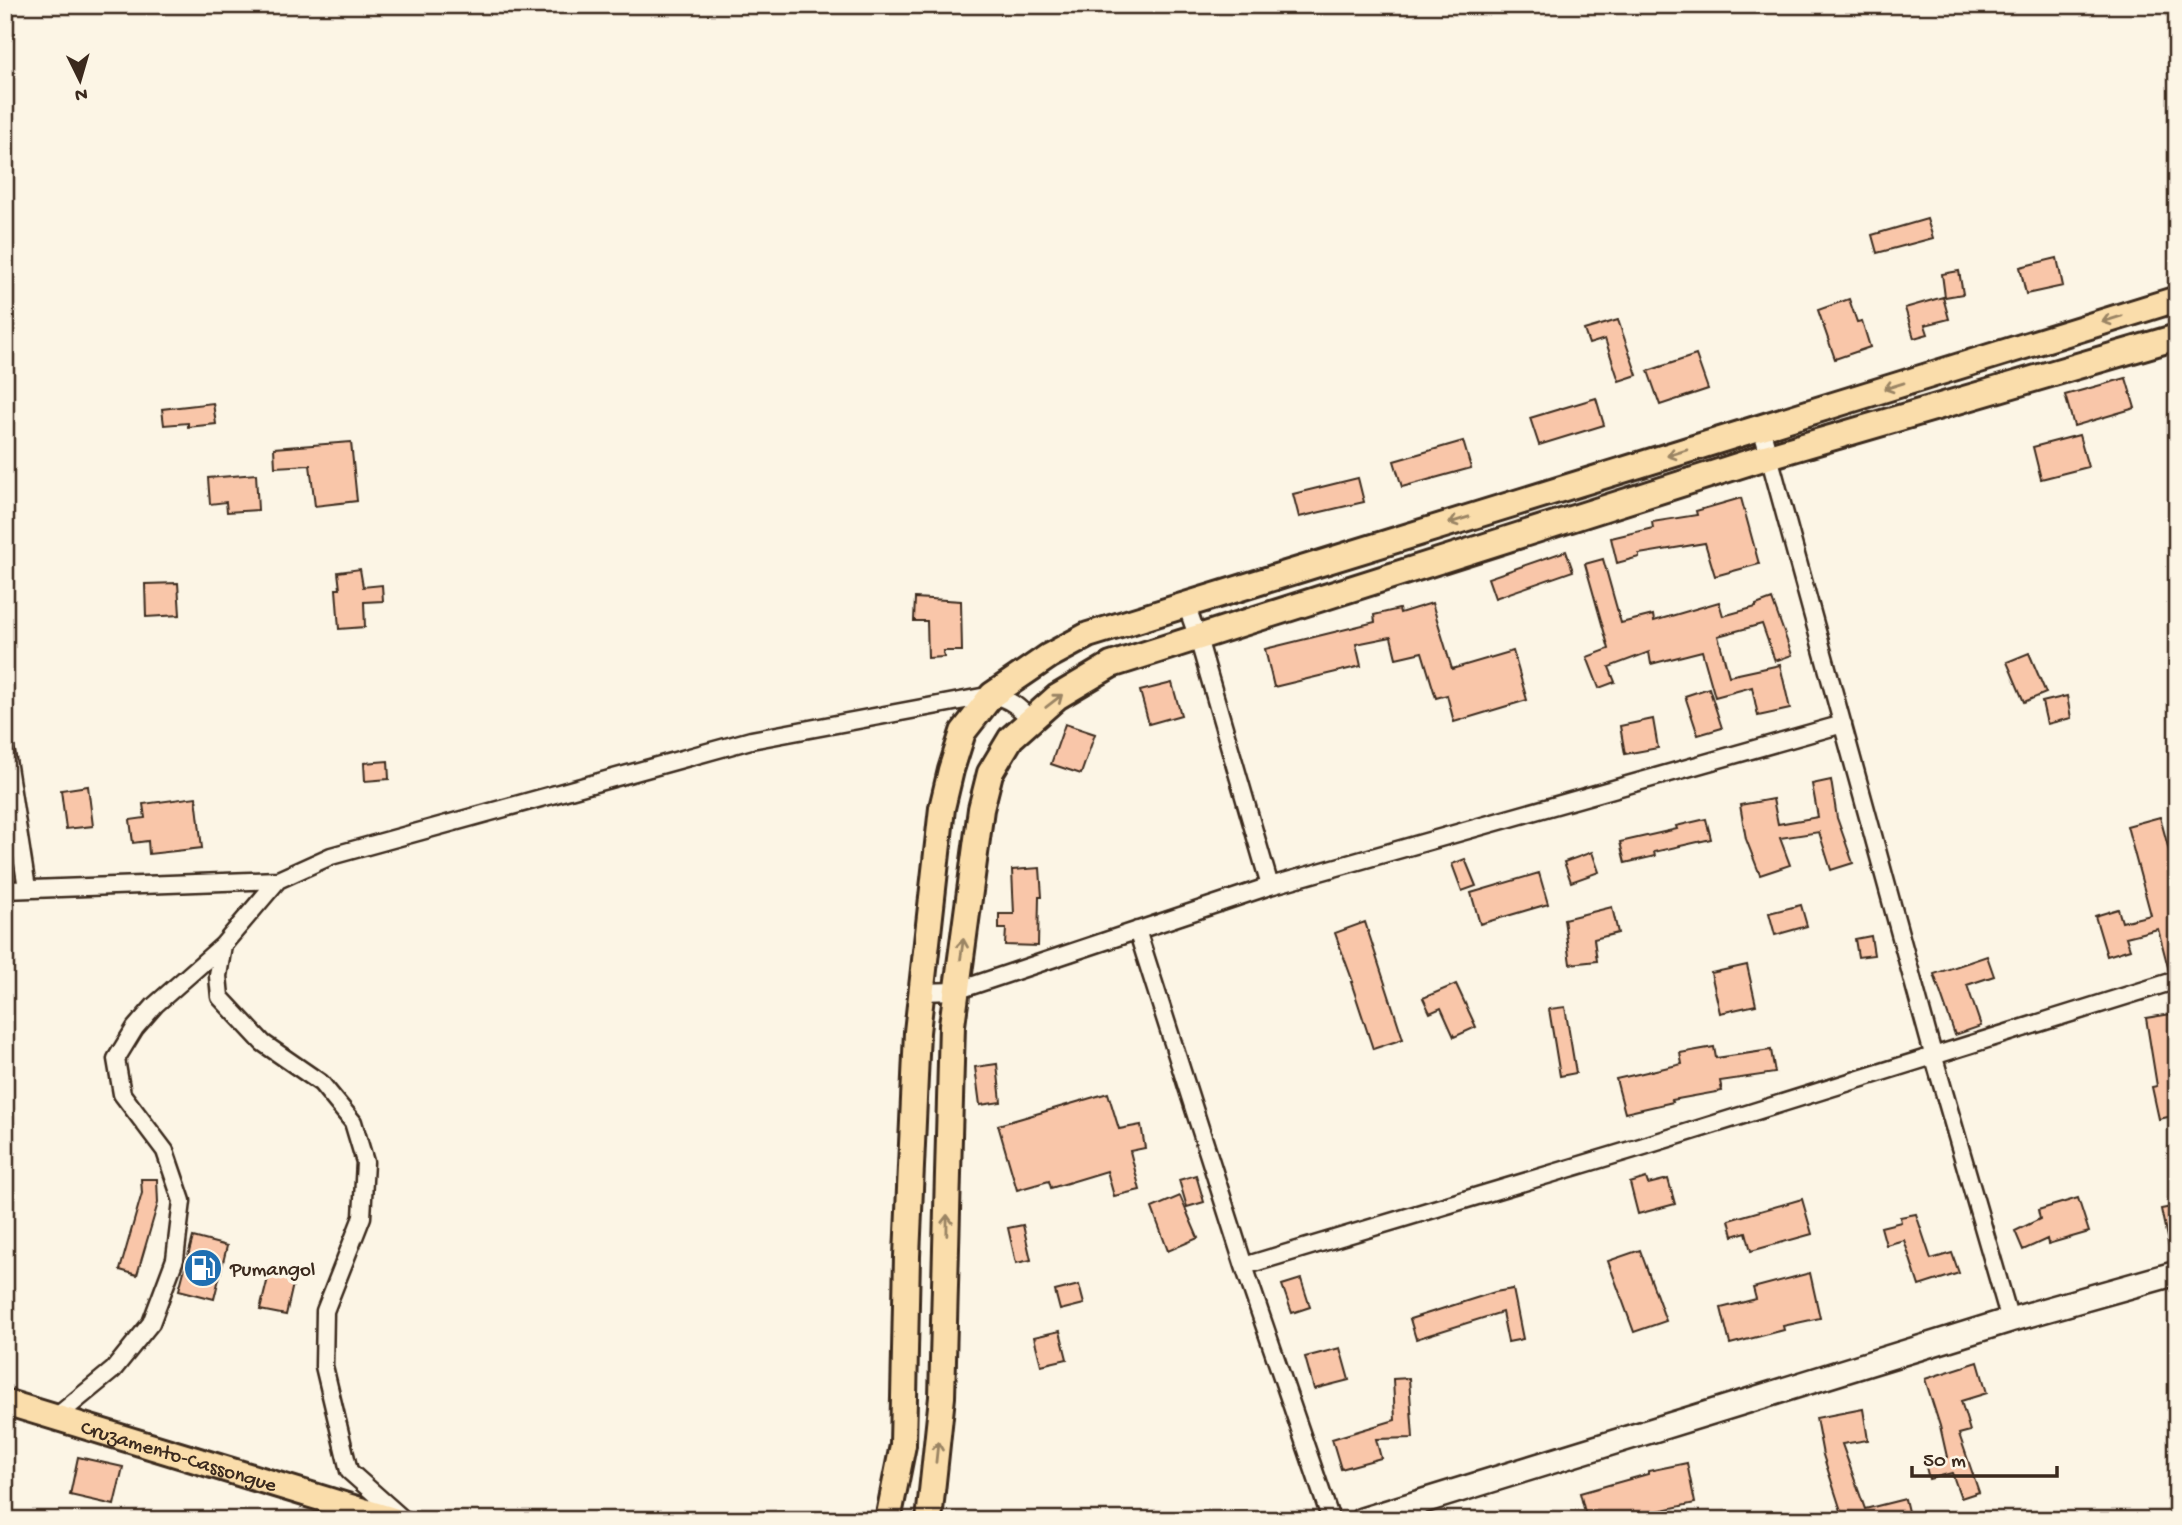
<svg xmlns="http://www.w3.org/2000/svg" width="2182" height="1525" font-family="'Gochi Hand',sans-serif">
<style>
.building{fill:#f9c6a9;stroke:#3b2a1e;stroke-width:2}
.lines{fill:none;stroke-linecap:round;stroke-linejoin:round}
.minor-casing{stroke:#3b2a1e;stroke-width:21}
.secondary-casing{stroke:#3b2a1e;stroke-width:28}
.primary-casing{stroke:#3b2a1e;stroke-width:30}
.minor{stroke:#fcf5e5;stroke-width:16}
.secondary{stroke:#fcf5e5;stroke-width:23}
.primary{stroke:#faddab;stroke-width:24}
.oneway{stroke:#9a8464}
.labels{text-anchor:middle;stroke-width:7;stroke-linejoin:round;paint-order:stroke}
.poi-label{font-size:21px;fill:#3b2a1e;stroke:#fcf5e5;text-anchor:start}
.street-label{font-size:21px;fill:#3b2a1e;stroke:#fcf5e5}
</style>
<rect width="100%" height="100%" fill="#fcf5e5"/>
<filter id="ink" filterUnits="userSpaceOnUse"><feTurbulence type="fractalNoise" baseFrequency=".0143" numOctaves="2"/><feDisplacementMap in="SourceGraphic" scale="14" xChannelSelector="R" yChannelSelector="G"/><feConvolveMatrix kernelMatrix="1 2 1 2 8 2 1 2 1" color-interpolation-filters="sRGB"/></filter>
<g filter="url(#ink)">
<path class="building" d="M 1927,219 L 1933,238 L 1877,253 L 1872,235 Z
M 2057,258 L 2063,286 L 2026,294 L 2020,267 Z
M 1959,271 L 1963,294 L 1945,297 L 1942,274 Z
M 1943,297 L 1949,319 L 1925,325 L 1928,334 L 1914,338 L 1905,308 Z
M 1849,299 L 1857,322 L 1862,321 L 1870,347 L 1835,359 L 1818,310 Z
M 1618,320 L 1637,375 L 1619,381 L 1605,339 L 1589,344 L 1584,330 Z
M 1696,355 L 1708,389 L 1660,405 L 1648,371 Z
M 2126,378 L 2135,408 L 2074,426 L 2065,395 Z
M 1596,398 L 1604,425 L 1539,445 L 1530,418 Z
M 213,403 L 216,424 L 188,427 L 188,423 L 164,425 L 162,409 Z
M 2079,435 L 2088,467 L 2041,479 L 2033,447 Z
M 1463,441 L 1471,468 L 1402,487 L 1394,461 Z
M 351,442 L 357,501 L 315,506 L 310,465 L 275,467 L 274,448 Z
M 256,474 L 258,510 L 227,512 L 226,502 L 210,504 L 208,478 Z
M 1358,478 L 1364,502 L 1299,517 L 1293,494 Z
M 1741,498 L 1759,564 L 1715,576 L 1705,543 L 1639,554 L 1639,557 L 1617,563 L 1611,538 L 1653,528 L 1652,522 L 1697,515 L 1696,511 Z
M 1566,551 L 1573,571 L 1495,598 L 1488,578 Z
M 1603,559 L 1621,623 L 1653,615 L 1654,621 L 1719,602 L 1723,616 L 1756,607 L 1756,605 L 1772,599 L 1792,655 L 1775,661 L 1762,624 L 1718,636 L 1729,676 L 1780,665 L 1790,709 L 1758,716 L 1752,687 L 1715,697 L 1702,651 L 1651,664 L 1649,652 L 1609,667 L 1615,682 L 1599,688 L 1587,657 L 1609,649 L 1585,564 Z
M 360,569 L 363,587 L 382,585 L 383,601 L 364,602 L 365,627 L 339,629 L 336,589 L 340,589 L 338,572 Z
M 178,583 L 180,615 L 146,617 L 145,584 Z
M 915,598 L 961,601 L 962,651 L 943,651 L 944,657 L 928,658 L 927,621 L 914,621 Z
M 1432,603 L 1452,669 L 1513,651 L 1527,700 L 1454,722 L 1447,695 L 1436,698 L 1422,652 L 1396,658 L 1391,637 L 1356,644 L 1361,666 L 1274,687 L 1265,649 L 1375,622 L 1374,615 L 1399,609 L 1400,613 Z
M 2029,653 L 2046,693 L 2024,702 L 2007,662 Z
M 1172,683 L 1181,715 L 1149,724 L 1140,691 Z
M 1709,688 L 1722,728 L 1698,735 L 1685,696 Z
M 2067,696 L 2071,718 L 2047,724 L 2042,702 Z
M 1653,719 L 1658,748 L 1625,754 L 1620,726 Z
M 1065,724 L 1095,734 L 1081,774 L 1051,764 Z
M 388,761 L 389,779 L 365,781 L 364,763 Z
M 1831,780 L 1837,818 L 1853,863 L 1831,870 L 1819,832 L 1780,838 L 1790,865 L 1760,875 L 1746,839 L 1740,805 L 1773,799 L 1778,824 L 1818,817 L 1812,784 Z
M 88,786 L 93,826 L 66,829 L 61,790 Z
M 196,797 L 202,848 L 149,854 L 148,841 L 133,843 L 130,820 L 145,818 L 143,804 Z
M 2160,817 L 2177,880 L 2177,970 L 2169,971 L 2158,929 L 2126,937 L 2130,949 L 2107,956 L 2095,916 L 2118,909 L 2122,922 L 2151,915 L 2127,826 Z
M 1706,819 L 1711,839 L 1654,852 L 1655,856 L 1625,863 L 1620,842 L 1677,829 L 1676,826 Z
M 1592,852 L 1599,872 L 1571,882 L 1564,862 Z
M 1465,859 L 1476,886 L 1462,891 L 1452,864 Z
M 1040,868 L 1042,897 L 1039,897 L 1038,946 L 1005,945 L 1006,929 L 999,929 L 999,914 L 1014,914 L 1012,870 Z
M 1539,873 L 1548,904 L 1480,924 L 1471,893 Z
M 1801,905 L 1807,926 L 1775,935 L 1769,913 Z
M 1612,907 L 1618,933 L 1594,939 L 1597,961 L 1570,964 L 1564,919 Z
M 1365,922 L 1403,1039 L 1373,1049 L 1351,982 L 1353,982 L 1335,933 Z
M 1871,936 L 1874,955 L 1858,957 L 1855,939 Z
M 1987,956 L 1994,976 L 1967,985 L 1981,1026 L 1955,1035 L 1934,974 Z
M 1747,965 L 1756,1005 L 1720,1013 L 1711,973 Z
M 1456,984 L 1476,1027 L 1454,1037 L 1441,1008 L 1430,1013 L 1423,998 Z
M 1565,1007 L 1576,1073 L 1560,1076 L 1549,1009 Z
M 2177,1013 L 2177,1115 L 2159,1119 L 2152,1087 L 2157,1086 L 2146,1018 Z
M 1714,1047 L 1716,1058 L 1771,1050 L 1775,1073 L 1720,1081 L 1722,1091 L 1672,1100 L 1673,1102 L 1625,1113 L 1616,1079 L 1682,1064 L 1680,1053 Z
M 997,1064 L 1001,1102 L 980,1105 L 975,1067 Z
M 1108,1093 L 1119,1129 L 1141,1125 L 1145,1148 L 1130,1151 L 1140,1190 L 1114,1196 L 1107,1171 L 1051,1188 L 1049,1181 L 1017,1190 L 998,1125 Z
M 1196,1175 L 1204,1202 L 1187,1207 L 1179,1180 Z
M 1646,1178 L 1648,1184 L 1668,1179 L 1675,1204 L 1638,1214 L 1630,1183 Z
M 141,1179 L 157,1179 L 158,1203 L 137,1275 L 120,1270 L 142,1193 Z
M 1180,1196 L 1198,1238 L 1168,1251 L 1152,1208 Z
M 2078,1198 L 2089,1232 L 2048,1244 L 2047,1239 L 2023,1250 L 2015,1231 L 2040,1219 L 2038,1210 Z
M 1802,1199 L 1812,1234 L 1751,1251 L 1746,1232 L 1733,1236 L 1729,1220 Z
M 2177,1206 L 2177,1252 L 2170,1252 L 2161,1209 Z
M 1916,1214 L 1931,1259 L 1952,1253 L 1959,1273 L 1919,1286 L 1904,1240 L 1886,1245 L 1881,1227 L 1901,1222 L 1900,1217 Z
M 1023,1225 L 1031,1260 L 1016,1263 L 1008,1228 Z
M 193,1237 L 227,1246 L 214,1299 L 179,1290 Z
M 1640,1250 L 1666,1321 L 1634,1332 L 1608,1261 Z
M 271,1266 L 296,1271 L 286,1315 L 260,1310 Z
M 1810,1273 L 1820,1318 L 1783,1326 L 1784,1330 L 1730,1344 L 1721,1308 L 1756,1299 L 1753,1288 Z
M 1301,1279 L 1310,1307 L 1292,1313 L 1282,1285 Z
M 1079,1285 L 1084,1304 L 1060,1310 L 1055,1291 Z
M 1513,1289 L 1523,1339 L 1508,1342 L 1502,1312 L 1416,1339 L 1410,1319 L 1495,1292 Z
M 1060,1331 L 1067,1359 L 1041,1365 L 1034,1337 Z
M 1340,1348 L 1349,1380 L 1314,1389 L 1305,1357 Z
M 1978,1362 L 1987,1393 L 1961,1401 L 1970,1431 L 1959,1434 L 1979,1492 L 1961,1498 L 1952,1473 L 1929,1479 L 1925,1463 L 1947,1457 L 1940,1426 L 1925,1379 Z
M 1409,1378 L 1413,1438 L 1376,1439 L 1381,1458 L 1341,1469 L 1332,1439 L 1395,1420 L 1393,1379 Z
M 1863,1409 L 1868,1440 L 1842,1444 L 1865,1509 L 1905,1499 L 1910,1520 L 1844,1520 L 1823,1455 L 1816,1418 Z
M 78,1457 L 123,1467 L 114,1505 L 70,1495 Z
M 1687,1463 L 1695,1503 L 1644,1514 L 1645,1520 L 1587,1520 L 1580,1493 L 1648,1474 L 1648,1471 Z"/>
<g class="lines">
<defs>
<path id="minor" d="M 1761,427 L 1933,1054 L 2010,1320
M 1186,604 L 1198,638 L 1270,886
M 5,747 L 27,888
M 5,890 L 278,880
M 1137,930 L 1244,1266 L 1331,1520
M 921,992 L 956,991 L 1270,886 L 1843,724
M 1244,1266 L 1644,1146 L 2177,980
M 56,1417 L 113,1370 L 151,1323 L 175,1259 L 182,1201 L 165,1151 L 122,1094 L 116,1059 L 135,1028 L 155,1005 L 223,945
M 403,1519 L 349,1471 L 324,1366 L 325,1311 L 362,1217 L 365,1162 L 353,1122 L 321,1083 L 263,1043 L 220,997 L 218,976 L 223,945 L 278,880 L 331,856 L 751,740 L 992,695 C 1010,699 1019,707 1031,720"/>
<path id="secondary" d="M 1362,1520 L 2010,1320 L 2177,1273"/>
<g id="primary">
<path id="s1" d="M 5,1402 L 393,1520"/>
<path d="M 888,1520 L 903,1445 L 907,1256 L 917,1032 L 942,808 L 951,770 L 963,732 L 992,695 L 1049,656 L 1088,635 L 2177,299"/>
<path d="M 929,1520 L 942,1397 L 952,1025 L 981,809 L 990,773 L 1011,738 L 1057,697 L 1111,665 L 1769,456 L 2177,337"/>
</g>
</defs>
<use href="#minor" class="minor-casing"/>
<use href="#secondary" class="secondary-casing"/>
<use href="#primary" class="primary-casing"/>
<use href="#minor" class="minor"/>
<use href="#secondary" class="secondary"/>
<use href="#primary" class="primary"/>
</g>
<defs><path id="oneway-shaft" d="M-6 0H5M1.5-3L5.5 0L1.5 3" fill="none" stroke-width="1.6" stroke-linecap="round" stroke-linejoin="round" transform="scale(1.75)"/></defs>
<g class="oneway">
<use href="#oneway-shaft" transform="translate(2112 319) rotate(163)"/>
<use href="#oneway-shaft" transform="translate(1894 386) rotate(163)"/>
<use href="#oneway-shaft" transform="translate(1677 453) rotate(163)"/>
<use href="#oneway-shaft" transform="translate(1459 520) rotate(163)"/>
<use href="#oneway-shaft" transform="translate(1054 701) rotate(-38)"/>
<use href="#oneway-shaft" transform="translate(962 949) rotate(-82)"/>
<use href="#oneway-shaft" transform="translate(947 1225) rotate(-89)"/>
<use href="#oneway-shaft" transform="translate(937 1452) rotate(-84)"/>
</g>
</g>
<defs>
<symbol id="fuel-disc" viewBox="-11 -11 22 22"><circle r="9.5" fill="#1f6fb2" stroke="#fcf5e5"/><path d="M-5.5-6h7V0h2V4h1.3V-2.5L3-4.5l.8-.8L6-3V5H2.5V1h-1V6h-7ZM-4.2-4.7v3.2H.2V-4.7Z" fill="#fff"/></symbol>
</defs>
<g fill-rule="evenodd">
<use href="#fuel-disc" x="181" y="1246" width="44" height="44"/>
</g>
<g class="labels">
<g class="poi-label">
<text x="230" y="1275">Pumangol</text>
</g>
<g class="street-label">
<text dy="7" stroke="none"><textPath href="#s1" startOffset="182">Cruzamento-Cassongue</textPath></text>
</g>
</g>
<rect width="2182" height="1525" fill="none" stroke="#fcf5e5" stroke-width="28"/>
<rect x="14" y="14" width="2154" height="1497" fill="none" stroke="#3b2a1e" stroke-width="2.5" filter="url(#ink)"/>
<g transform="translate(80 80) rotate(175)" stroke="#fcf5e5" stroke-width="5" paint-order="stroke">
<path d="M0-5L12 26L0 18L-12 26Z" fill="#3b2a1e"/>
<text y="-10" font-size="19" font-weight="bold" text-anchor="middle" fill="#3b2a1e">N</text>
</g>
<path d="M1912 1466v10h145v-10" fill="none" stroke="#3b2a1e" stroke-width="3.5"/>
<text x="1923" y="1466" font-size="21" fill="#3b2a1e" stroke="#fcf5e5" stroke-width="5" paint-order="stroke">50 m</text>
</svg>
